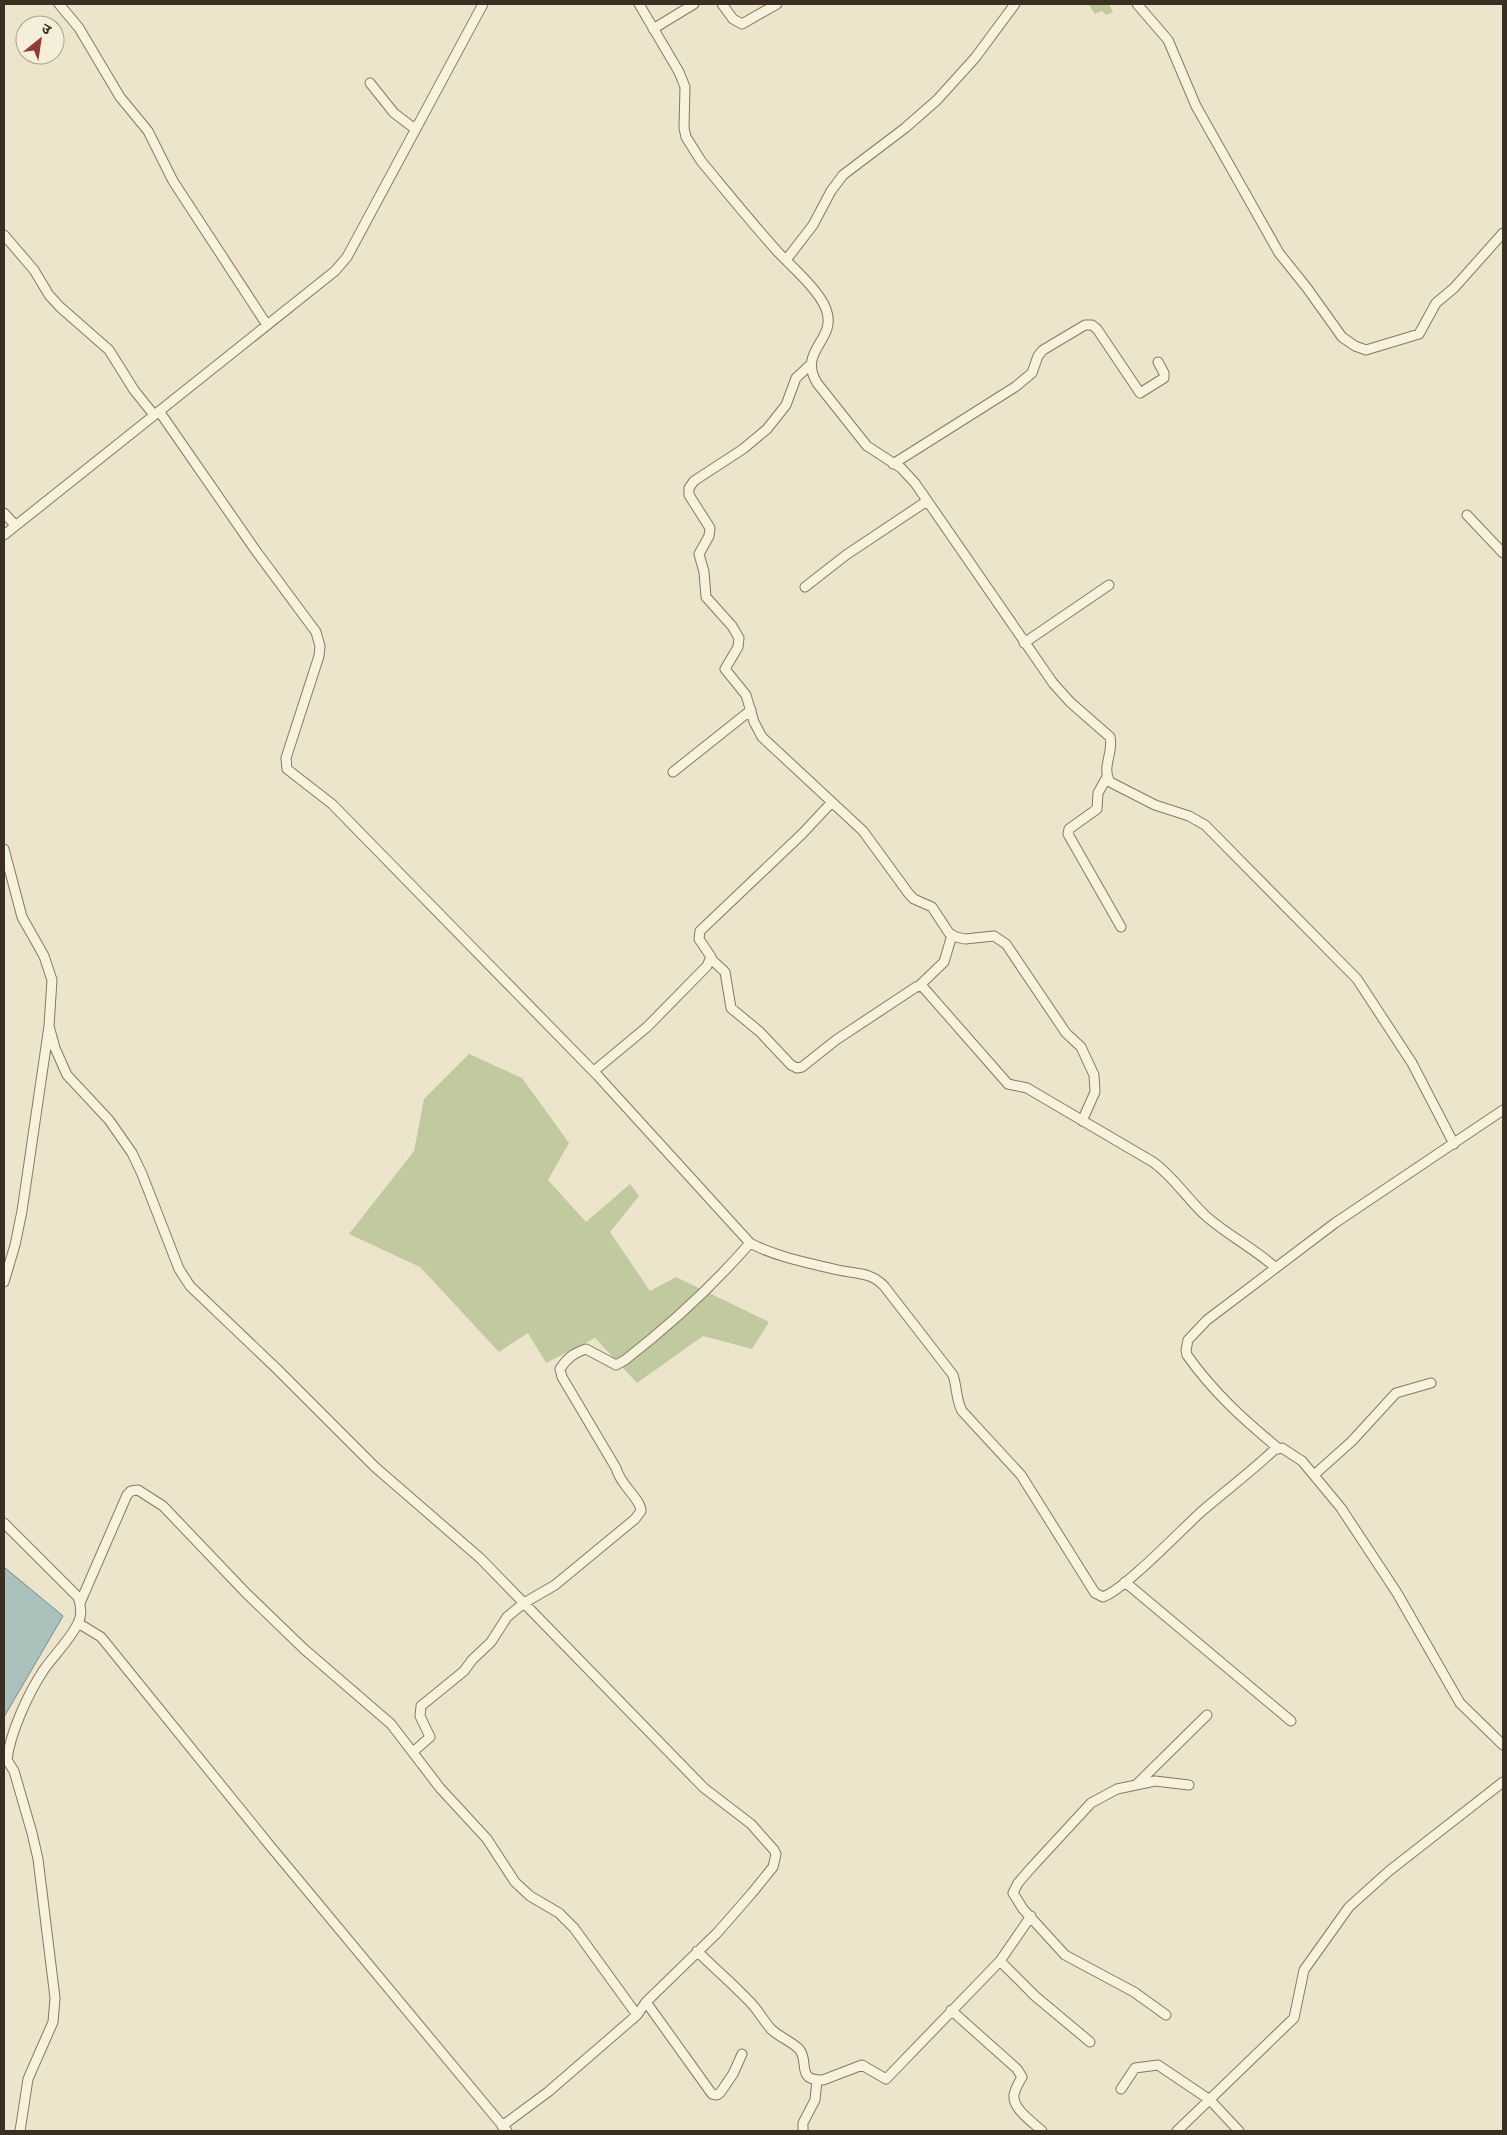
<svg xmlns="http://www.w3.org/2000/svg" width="1507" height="2135" font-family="'Libre Baskerville','Noto Sans Devanagari',serif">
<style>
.green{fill:#c1ca9f}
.water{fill:#abc1bc;stroke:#728f8a}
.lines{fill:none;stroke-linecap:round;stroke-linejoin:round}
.minor-casing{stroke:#887860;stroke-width:11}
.minor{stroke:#f7f2de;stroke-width:9}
</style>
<rect width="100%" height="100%" fill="#ece5cb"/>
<path class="green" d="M 1088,4 L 1109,4 L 1113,12 L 1106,15 L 1102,11 L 1095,14 Z
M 469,1054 L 522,1078 L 569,1143 L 548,1180 L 586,1222 L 630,1184 L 639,1196 L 610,1232 L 650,1291 L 676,1277 L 769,1322 L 752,1349 L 703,1336 L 637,1383 L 595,1338 L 546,1363 L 528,1333 L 499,1352 L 420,1267 L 349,1234 L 414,1151 L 424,1099 Z"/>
<path class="water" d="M 4,1567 L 63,1616 L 4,1717 Z"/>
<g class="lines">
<defs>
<path id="minor" d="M 59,4 L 79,28 L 120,97 L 148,131 L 173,181 L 267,325
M 639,4 L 679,72 L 685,87 L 684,128 L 686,137 L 701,161 C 726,191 751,222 777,251 C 792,267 819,290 826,309 C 838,340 797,350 817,383 L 867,446 L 901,468 L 915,483 L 1053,683 L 1070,702 L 1110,737 C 1114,753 1101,767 1110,782 L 1155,805 L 1189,816 L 1205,825 L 1357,979 L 1412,1063 L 1454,1144
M 722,4 L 733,19 L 742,24 L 777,4
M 1137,4 L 1168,40 L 1196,106 L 1279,253 L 1307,288 L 1342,337 L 1355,346 L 1366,350 L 1419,334 L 1436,303 L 1454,288 L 1503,233
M 653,29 L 694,4
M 370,83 L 394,113 L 415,129
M 4,235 L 34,270 L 49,295 L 60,307 L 109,350 L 134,390 L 154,415
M 786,260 L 813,225 L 831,191 L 843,175 L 905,128 L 937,100 L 975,58 L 1015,4
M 810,365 L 796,378 L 786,405 L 767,429 L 743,449 L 694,481 L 689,488 L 689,495 L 710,528 L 709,536 L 699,554 L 704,572 L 706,597 L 732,626 L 739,638 L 738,647 L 725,669 L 746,695 L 754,722 L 762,737 L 863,831 L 909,894 L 914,899 L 932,907 L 949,933 L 956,937 L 965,939 L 994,936 L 1006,944 L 1066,1033 L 1081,1047 L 1094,1075 L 1095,1092 L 1082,1121
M 159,411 L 256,551 L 316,632 L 320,646 L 319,656 L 286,758 L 287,769 L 332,804 L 598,1076 L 750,1243 C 776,1257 809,1263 838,1270 C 856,1274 871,1272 884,1286 L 953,1375 C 957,1387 956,1400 962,1411 L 1021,1475 L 1095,1593 L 1103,1597 C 1124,1590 1181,1530 1201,1512 C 1225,1491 1251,1472 1274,1450 L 1282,1448 L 1302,1461 L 1341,1508 L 1397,1593 L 1460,1703 L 1503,1745
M 893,464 L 1015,387 L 1032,373 L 1038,356 L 1043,350 L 1085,325 L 1092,325 L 1097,329 L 1140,393 L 1164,378 L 1164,373 L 1158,362
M 4,513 L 15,525
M 1467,515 L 1503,553
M 4,535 L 335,271 L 347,257 L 483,4
M 805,587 L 846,555 L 927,501
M 1024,643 L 1109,585
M 673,772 L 751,710
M 1107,777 L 1098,793 L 1097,809 L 1069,829 L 1068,834 L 1121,927
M 4,849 L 22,917 L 44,956 L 52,980 L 49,1026 L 22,1211 L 15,1245 L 4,1282
M 711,959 L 725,972 L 731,1008 L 760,1032 L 791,1065 L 797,1068 L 802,1067 L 836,1040 L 916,987 L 922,986 L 1008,1084 L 1027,1088 L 1153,1162 C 1174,1177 1188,1200 1207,1217 C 1229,1236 1255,1249 1276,1268
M 919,986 L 944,962 L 952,935 L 949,933
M 49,1026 L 55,1048 L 67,1075 L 109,1120 L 132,1153 L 142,1174 L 179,1269 L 190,1286 L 277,1369 L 375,1467 L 480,1558 L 704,1788 L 751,1824 L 774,1850 L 776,1854 L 773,1867 L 752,1893 L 717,1933 L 646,2002 L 637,2015 L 548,2092 L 502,2126
M 594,1071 L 647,1027 L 707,966 L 711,957 L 699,939 L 700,931 L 802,834 L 832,802
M 1278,1448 C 1244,1420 1213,1392 1187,1355 L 1186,1350 L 1188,1340 L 1207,1320 L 1335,1223 L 1503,1110
M 1314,1475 L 1352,1441 L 1396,1393 L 1431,1383
M 4,1523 L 78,1597 C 81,1605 82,1615 78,1623 C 70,1640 54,1655 43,1671 C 28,1694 10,1733 7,1760 L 14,1771 L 32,1833 L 38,1859 L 55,1998 L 53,2022 L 28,2079 L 20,2131
M 1125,1582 L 1291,1721
M 80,1603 L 127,1495 L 131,1491 L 138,1490 L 163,1506 L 246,1593 L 304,1649 L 391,1724 L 440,1788 L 487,1839 L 515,1882 L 530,1896 L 559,1913 L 574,1928 L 637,2015
M 78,1623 L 101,1637 L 271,1847 L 507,2131
M 413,1752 L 430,1737 L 420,1716 L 421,1706 L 464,1671 L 472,1660 L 491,1642 L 507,1617 L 524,1603 L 555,1585 L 635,1519 L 641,1511 C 641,1499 620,1485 616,1468 L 562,1377 L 560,1369 C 567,1358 574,1353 586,1349 L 616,1365 L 625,1360 C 670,1325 712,1287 750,1243
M 1136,1785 L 1207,1715
M 697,1951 C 714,1968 733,1984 750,2002 C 758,2010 763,2020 771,2029 C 779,2037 791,2041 799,2049 C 810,2061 795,2081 823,2080 L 862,2065 L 886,2079 L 1000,1961 L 1031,1916
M 1000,1961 L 1035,1996 L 1090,2042
M 646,2002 L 712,2094 L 717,2095 L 720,2093 L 733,2074 L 742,2054
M 951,2010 L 1017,2069 L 1022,2077 C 1019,2082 1015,2089 1014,2095 C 1012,2109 1034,2123 1042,2131
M 1166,2015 L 1134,1992 L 1065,1955 L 1023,1909 L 1013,1893 L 1018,1883 L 1031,1868 L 1091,1803 L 1117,1789 L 1155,1781 L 1189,1785
M 1121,2089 L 1135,2068 L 1158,2065 L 1210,2100 L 1239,2131
M 803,2131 L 803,2123 L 815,2100 L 817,2080
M 1177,2131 L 1294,2018 L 1304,1970 L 1349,1907 L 1389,1871 L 1503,1782"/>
</defs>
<use href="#minor" class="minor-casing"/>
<use href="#minor" class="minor"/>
</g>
<rect width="1507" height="2135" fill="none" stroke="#3a2f22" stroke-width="10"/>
<g transform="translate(40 40) rotate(30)"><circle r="24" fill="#f4eeda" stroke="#aaa290"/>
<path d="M0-4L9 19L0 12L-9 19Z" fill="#923b35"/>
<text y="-8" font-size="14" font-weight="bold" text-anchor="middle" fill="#3a2f22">उ</text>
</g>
</svg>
